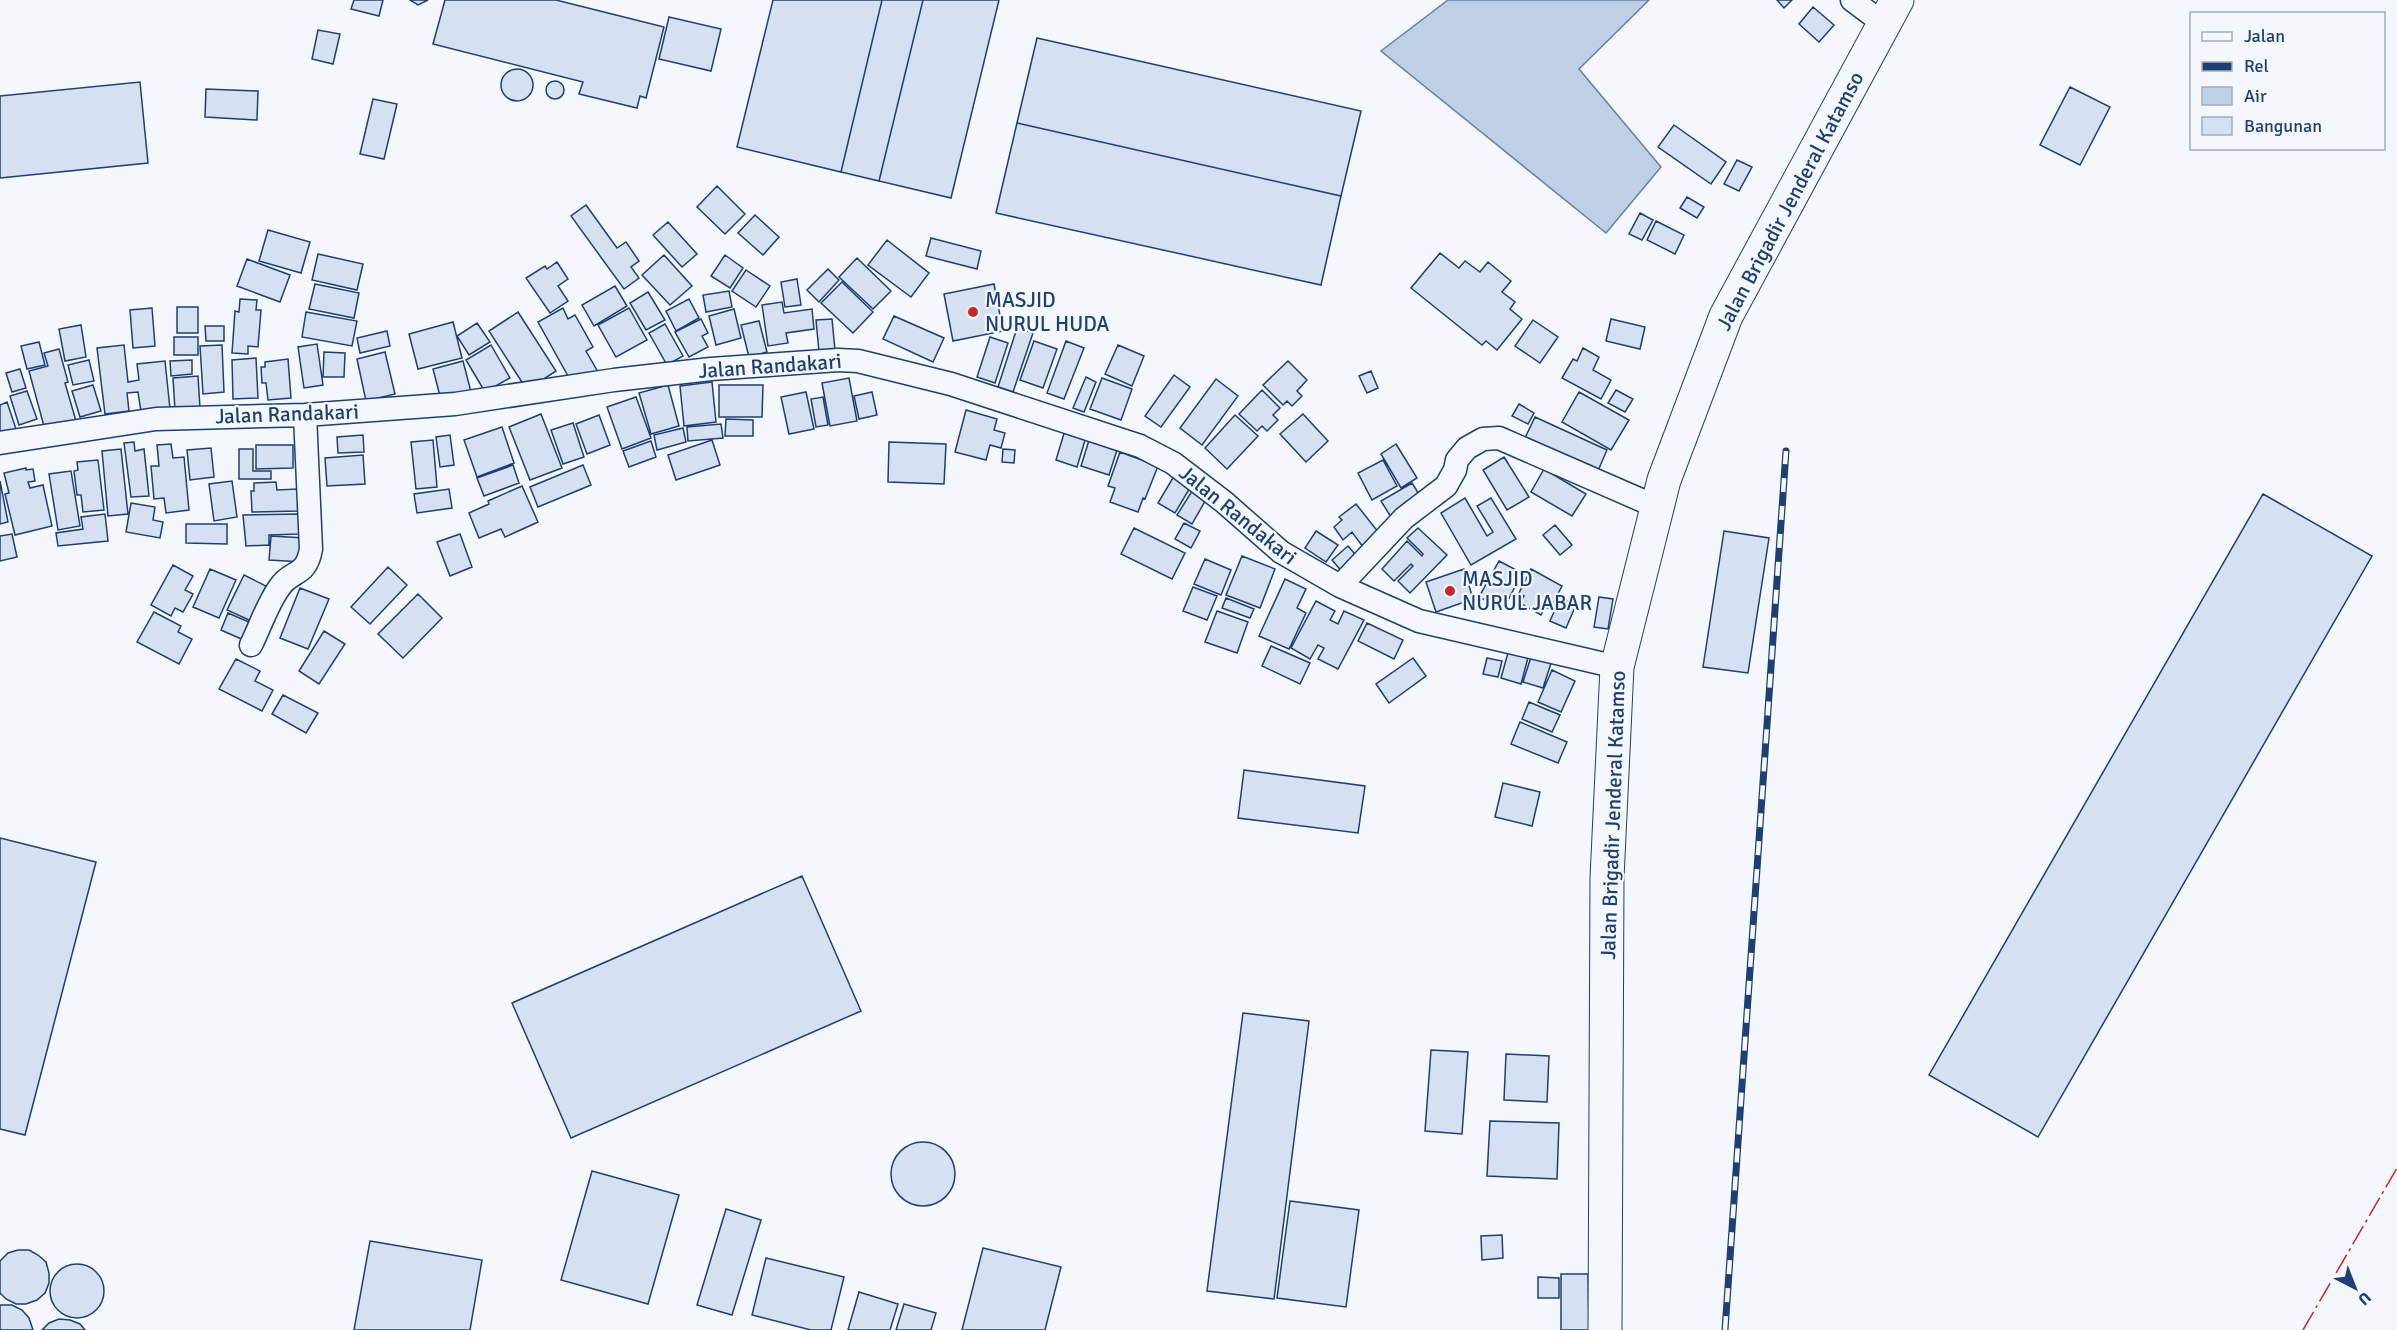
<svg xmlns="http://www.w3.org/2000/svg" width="2397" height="1330" font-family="Signika,sans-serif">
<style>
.water{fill:#bed0e5;stroke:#687fa3;stroke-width:1.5}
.building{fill:#d5e0f0;stroke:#1d3f73;stroke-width:1.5}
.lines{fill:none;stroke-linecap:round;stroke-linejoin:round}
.minor-casing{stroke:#1d3f73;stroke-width:25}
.highway-casing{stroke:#1d3f73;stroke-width:35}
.minor{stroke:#f4f7fb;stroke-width:22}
.highway{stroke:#f4f7fb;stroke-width:33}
.rail-casing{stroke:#1d3f73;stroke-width:7}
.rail{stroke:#f4f7fb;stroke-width:4.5;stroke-dasharray:14;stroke-linecap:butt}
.power{stroke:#c62828;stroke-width:1.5;stroke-dasharray:21 4.5 3 4.5;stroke-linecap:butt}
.poi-dot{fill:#c62828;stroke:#f4f7fb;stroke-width:2}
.labels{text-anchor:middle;stroke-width:4.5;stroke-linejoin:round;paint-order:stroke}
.street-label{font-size:21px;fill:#1d3f73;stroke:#f4f7fb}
.poi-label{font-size:21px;fill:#1d3f73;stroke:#f4f7fb;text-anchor:start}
</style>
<rect width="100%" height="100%" fill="#f4f7fb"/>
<path class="water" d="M 1448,0 L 1649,0 L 1579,69 L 1661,167 L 1606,233 L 1381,51 Z"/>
<path class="building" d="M 354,0 L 383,0 L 379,16 L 351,9 Z
M 410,0 L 428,0 L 418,5 Z
M 445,0 L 556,0 L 664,27 L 646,98 L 640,96 L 637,108 L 579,94 L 583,82 L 433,44 Z
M 773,0 L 882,0 L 841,172 L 737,147 Z
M 882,0 L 923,0 L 879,181 L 841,172 Z
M 923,0 L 999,0 L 951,198 L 879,181 Z
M 1777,0 L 1792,0 L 1784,8 Z
M 1813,7 L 1834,25 L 1819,42 L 1799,24 Z
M 669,17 L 721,29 L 711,71 L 659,59 Z
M 318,30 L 340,34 L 333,64 L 312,59 Z
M 1037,38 L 1361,111 L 1341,196 L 1017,123 Z
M501 85a16 16 0 1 1 32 0a16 16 0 1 1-32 0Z
M546 90a9 9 0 1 1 18 0a9 9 0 1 1-18 0Z
M 140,82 L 148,163 L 0,178 L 0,96 Z
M 2070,87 L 2110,107 L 2080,165 L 2040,145 Z
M 206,89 L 258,91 L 257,120 L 205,117 Z
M 373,99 L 397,104 L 384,159 L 360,154 Z
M 1017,123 L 1341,196 L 1321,285 L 996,213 Z
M 1674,125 L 1726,162 L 1711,184 L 1658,147 Z
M 1737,160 L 1752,167 L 1739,191 L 1724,184 Z
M 717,186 L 745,214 L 725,234 L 697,207 Z
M 1687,197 L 1704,207 L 1697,218 L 1680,208 Z
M 586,205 L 617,248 L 626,242 L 639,261 L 631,267 L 639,278 L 624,289 L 571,216 Z
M 1640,213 L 1653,220 L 1642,240 L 1629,234 Z
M 755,215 L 779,237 L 763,255 L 738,233 Z
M 1656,221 L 1684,235 L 1675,254 L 1647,240 Z
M 668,222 L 697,254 L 682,267 L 653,235 Z
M 268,230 L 310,242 L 301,273 L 259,261 Z
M 931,238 L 981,251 L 977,269 L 926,256 Z
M 887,240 L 929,273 L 911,297 L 868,265 Z
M 1440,253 L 1459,268 L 1465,261 L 1480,272 L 1488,262 L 1511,281 L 1502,292 L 1515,302 L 1510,309 L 1522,319 L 1497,350 L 1486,341 L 1482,345 L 1411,288 Z
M 318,254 L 363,264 L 357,290 L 312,280 Z
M 664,255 L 692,286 L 670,305 L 642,275 Z
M 725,255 L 743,268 L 730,288 L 711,276 Z
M 857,258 L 891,291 L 873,309 L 839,277 Z
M 247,259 L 290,275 L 280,302 L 237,286 Z
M 557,262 L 568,279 L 558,286 L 568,301 L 550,313 L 526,278 L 545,266 L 547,269 Z
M 828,269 L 839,280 L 819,302 L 807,290 Z
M 746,270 L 770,286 L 756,307 L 732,291 Z
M 797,279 L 801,305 L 785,307 L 781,282 Z
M 842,282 L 873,312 L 853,333 L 821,303 Z
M 315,284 L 359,293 L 354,318 L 309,309 Z
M 994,284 L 1003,331 L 953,341 L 944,294 Z
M 615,286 L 627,306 L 594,326 L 582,305 Z
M 729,291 L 732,307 L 706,312 L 703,295 Z
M 648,292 L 665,320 L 646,330 L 630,303 Z
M 240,299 L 257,300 L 256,310 L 261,310 L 258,347 L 248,346 L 248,354 L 232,353 L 235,311 L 239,312 Z
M 689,299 L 699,318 L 676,331 L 666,311 Z
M 782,302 L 784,313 L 812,309 L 814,329 L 786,333 L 788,343 L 768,346 L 762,305 Z
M 177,307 L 198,307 L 198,333 L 177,333 Z
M 152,308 L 155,346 L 133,348 L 130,310 Z
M 563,308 L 568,319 L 575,315 L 593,347 L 586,351 L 598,372 L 573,385 L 538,322 Z
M 629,308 L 647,340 L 616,357 L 598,325 Z
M 734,309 L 741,338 L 716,345 L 709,316 Z
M 306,312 L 357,321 L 352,346 L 302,337 Z
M 518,312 L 556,371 L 527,390 L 489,331 Z
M 894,316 L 944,338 L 933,362 L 883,339 Z
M 701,319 L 708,333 L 702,336 L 708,347 L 689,357 L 675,332 Z
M 832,319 L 835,350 L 819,352 L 816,320 Z
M 1611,319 L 1645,327 L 1640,349 L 1606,341 Z
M 1533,320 L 1558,337 L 1540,363 L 1515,346 Z
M 759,321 L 767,352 L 749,357 L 741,325 Z
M 453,322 L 462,358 L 418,369 L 409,334 Z
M 477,323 L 490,342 L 469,355 L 457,336 Z
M 665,324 L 683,356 L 667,365 L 649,333 Z
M 81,325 L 86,357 L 65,361 L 59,329 Z
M 205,326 L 224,326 L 224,341 L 206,341 Z
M 1017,328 L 1033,333 L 1013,392 L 998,387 Z
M 387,331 L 390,346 L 360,353 L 357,338 Z
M 174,337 L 198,337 L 198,355 L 174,355 Z
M 990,337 L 1008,343 L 995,383 L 977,377 Z
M 1034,341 L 1057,349 L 1043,388 L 1020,380 Z
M 1066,341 L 1084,348 L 1064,399 L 1047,393 Z
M 39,342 L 45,365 L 27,369 L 21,346 Z
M 317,344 L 323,385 L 304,388 L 298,347 Z
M 124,345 L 128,382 L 139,380 L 137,364 L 165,361 L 170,409 L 141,412 L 138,392 L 127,393 L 129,411 L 105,414 L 97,348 Z
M 222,345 L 224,392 L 203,394 L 200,346 Z
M 491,345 L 510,378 L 485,392 L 466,360 Z
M 1118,345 L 1144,356 L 1132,386 L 1105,374 Z
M 1583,348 L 1599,357 L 1593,370 L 1611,380 L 1601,399 L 1562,378 L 1573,359 L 1577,361 Z
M 59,349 L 68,382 L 65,383 L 76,421 L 45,430 L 29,371 L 48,366 L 44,353 Z
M 324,352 L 345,353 L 344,377 L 323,377 Z
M 385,352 L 395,394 L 366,401 L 357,359 Z
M 256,358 L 258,398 L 233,399 L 232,360 Z
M 288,359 L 291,398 L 268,400 L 266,383 L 262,383 L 261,367 L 265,367 L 265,362 Z
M 89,360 L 94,381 L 73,385 L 68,365 Z
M 192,360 L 192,374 L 171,376 L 170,361 Z
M 463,361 L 471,392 L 441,400 L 433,369 Z
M 1288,361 L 1307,380 L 1297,391 L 1302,396 L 1292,406 L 1287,401 L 1283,405 L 1263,385 Z
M 20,369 L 26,388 L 12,392 L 6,373 Z
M 1371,371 L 1378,388 L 1367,393 L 1359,376 Z
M 1174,375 L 1190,387 L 1161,427 L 1145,416 Z
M 198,376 L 200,408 L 175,410 L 173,378 Z
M 1086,377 L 1096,382 L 1084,412 L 1073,408 Z
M 849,378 L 857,421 L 830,426 L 822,383 Z
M 1102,378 L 1132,389 L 1121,420 L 1090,409 Z
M 1216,379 L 1238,396 L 1202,445 L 1180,428 Z
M 712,382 L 716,422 L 684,426 L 680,386 Z
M 93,385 L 101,411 L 80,417 L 72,391 Z
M 668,385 L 679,426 L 651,434 L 639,393 Z
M 719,385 L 763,385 L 762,417 L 719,417 Z
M 1262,390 L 1280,408 L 1273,415 L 1278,420 L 1267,431 L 1262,426 L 1257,431 L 1239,414 Z
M 1616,390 L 1633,399 L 1625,412 L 1608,403 Z
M 27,391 L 37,419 L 19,425 L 10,396 Z
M 806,392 L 814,429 L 789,434 L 781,397 Z
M 872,392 L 877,415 L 859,419 L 854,396 Z
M 1579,392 L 1629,420 L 1611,450 L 1562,422 Z
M 636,397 L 651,438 L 622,449 L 607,407 Z
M 823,397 L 828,425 L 816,427 L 811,399 Z
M 7,402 L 17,432 L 0,438 L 0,405 Z
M 1519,404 L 1534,413 L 1528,424 L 1512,416 Z
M 966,410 L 997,419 L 994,430 L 1005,433 L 1001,448 L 990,445 L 986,460 L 955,452 Z
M 541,414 L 562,468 L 530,480 L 509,427 Z
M 1303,414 L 1328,441 L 1306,462 L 1280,434 Z
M 599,415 L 610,445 L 587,454 L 576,424 Z
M 1235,415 L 1258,436 L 1227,469 L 1205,448 Z
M 1535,417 L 1607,450 L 1597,473 L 1524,440 Z
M 726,419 L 753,420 L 753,436 L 725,436 Z
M 573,423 L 584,457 L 563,464 L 551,430 Z
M 721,424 L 723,438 L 688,441 L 687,427 Z
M 502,427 L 514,463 L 477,477 L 464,440 Z
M 683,428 L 686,442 L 657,450 L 654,435 Z
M 1065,430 L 1086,437 L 1077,467 L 1056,460 Z
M 363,435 L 364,452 L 338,453 L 337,437 Z
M 450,435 L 454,465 L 440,467 L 436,437 Z
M 1090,437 L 1118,447 L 1109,475 L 1081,466 Z
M 433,440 L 437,487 L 416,489 L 411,442 Z
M 712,440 L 720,465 L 676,480 L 668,455 Z
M 651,441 L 656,457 L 629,467 L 623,451 Z
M 134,442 L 135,451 L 144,449 L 149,496 L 131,497 L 124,443 Z
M 889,442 L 946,444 L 944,484 L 888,482 Z
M 171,444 L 173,458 L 184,457 L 189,510 L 166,513 L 164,498 L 154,499 L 151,466 L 159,466 L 157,445 Z
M 1396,444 L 1417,478 L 1401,488 L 1381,454 Z
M 256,445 L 293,445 L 293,468 L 256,469 Z
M 211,448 L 214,477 L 190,480 L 187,450 Z
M 121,449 L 128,514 L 108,516 L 102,451 Z
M 239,449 L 253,449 L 253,471 L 271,471 L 271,479 L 239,479 Z
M 1003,449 L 1015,450 L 1014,463 L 1002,462 Z
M 1120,452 L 1158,466 L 1145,499 L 1143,498 L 1138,512 L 1110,502 L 1115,488 L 1108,486 Z
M 363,455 L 365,484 L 327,486 L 325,458 Z
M 1504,457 L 1529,497 L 1507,510 L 1483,470 Z
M 98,460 L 104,510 L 83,512 L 81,495 L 77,495 L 74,471 L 78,470 L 77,462 Z
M 1383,460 L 1397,486 L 1372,500 L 1358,473 Z
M 513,465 L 519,483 L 484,496 L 477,478 Z
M 583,465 L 591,485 L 538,507 L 530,487 Z
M 26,468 L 26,470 L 33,469 L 35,481 L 28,482 L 30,488 L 43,485 L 52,526 L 15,535 L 5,494 L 9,493 L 4,473 Z
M 1544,469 L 1586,494 L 1572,516 L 1531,492 Z
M 71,471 L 80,526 L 58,530 L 49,474 Z
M 1174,476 L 1191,486 L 1175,513 L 1158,503 Z
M 0,481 L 8,522 L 0,524 Z
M 232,481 L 237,517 L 214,521 L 209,484 Z
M 276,482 L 277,490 L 298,489 L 299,511 L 252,512 L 251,491 L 254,491 L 254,483 Z
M 1412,483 L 1422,499 L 1391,517 L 1381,501 Z
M 522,486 L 538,522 L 505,537 L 501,529 L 479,538 L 469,513 L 489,504 L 488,501 Z
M 1194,488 L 1208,496 L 1192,524 L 1177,515 Z
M 449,489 L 452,508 L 417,513 L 414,494 Z
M 2263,494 L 2372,556 L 2038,1137 L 1929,1075 Z
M 1465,498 L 1487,536 L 1493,532 L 1477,506 L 1491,498 L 1516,539 L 1471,565 L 1441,513 Z
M 131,503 L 155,507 L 153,520 L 163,522 L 160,538 L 126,532 Z
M 1356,504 L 1383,538 L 1366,551 L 1352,532 L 1343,540 L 1334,527 L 1342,520 L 1339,517 Z
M 105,514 L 108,541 L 58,546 L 56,533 L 83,529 L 81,517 Z
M 299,514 L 299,534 L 269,535 L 269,545 L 246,546 L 243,515 Z
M 1184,523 L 1200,531 L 1191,548 L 1175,539 Z
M 186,524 L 227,524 L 227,544 L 186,543 Z
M 1555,525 L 1572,545 L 1560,555 L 1543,535 Z
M 1134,528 L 1185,553 L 1172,579 L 1121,554 Z
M 1418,528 L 1447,555 L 1410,593 L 1398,581 L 1413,566 L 1411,564 L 1394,581 L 1382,569 L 1407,541 L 1422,556 L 1423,554 L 1407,538 Z
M 1316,531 L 1338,545 L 1326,562 L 1305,548 Z
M 1724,531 L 1769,538 L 1748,673 L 1703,667 Z
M 12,534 L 17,557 L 0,561 L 0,536 Z
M 460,534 L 472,567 L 450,576 L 437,542 Z
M 271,536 L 305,538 L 303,562 L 269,560 Z
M 1348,546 L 1360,560 L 1344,574 L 1332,560 Z
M 1242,556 L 1275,569 L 1260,608 L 1226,595 Z
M 1205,559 L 1231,570 L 1221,595 L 1194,584 Z
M 1499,561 L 1522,573 L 1503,610 L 1479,597 Z
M 173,565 L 193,576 L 185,590 L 193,594 L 183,612 L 175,608 L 171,616 L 151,605 Z
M 388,567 L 407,585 L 370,624 L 351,607 Z
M 210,569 L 236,580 L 219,618 L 193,607 Z
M 1464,569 L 1473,599 L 1436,612 L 1426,582 Z
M 1531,569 L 1562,586 L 1550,609 L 1545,607 L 1541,615 L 1520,603 L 1524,596 L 1519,593 Z
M 244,575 L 266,586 L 258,603 L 258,624 L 227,610 Z
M 1285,579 L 1306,589 L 1297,608 L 1306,613 L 1289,649 L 1259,636 Z
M 1193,587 L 1217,596 L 1207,620 L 1183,611 Z
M 300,588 L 329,599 L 308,649 L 280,638 Z
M 418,594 L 442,618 L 403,658 L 378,634 Z
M 1599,597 L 1613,599 L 1608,629 L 1594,627 Z
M 1226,598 L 1254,609 L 1250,618 L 1222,608 Z
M 1560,598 L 1576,605 L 1566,628 L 1550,621 Z
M 1316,601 L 1335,611 L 1330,620 L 1338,624 L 1344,611 L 1364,620 L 1338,669 L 1318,659 L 1324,648 L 1318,645 L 1310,659 L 1291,648 Z
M 1217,611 L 1248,622 L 1237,653 L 1205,642 Z
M 154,612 L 181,626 L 178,632 L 192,639 L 179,664 L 137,642 Z
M 228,613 L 256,625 L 248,642 L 221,630 Z
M 1367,623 L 1403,640 L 1394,659 L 1358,641 Z
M 324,631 L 345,644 L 319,684 L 299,671 Z
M 1271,646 L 1310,663 L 1300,684 L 1262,666 Z
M 1509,649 L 1529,654 L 1521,684 L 1501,678 Z
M 1532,654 L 1552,660 L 1543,688 L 1523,682 Z
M 1413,658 L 1426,676 L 1389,703 L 1376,684 Z
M 1487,658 L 1502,661 L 1498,677 L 1483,674 Z
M 236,659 L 260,671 L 255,681 L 273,690 L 262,711 L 219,689 Z
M 1552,670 L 1575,681 L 1561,712 L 1538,702 Z
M 283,695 L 318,713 L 306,733 L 272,714 Z
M 1529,702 L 1560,715 L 1552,732 L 1522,719 Z
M 1520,722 L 1567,742 L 1558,763 L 1511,744 Z
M 1244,770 L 1365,786 L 1358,833 L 1238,818 Z
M 1503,783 L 1540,792 L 1532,826 L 1495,817 Z
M 0,838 L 96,862 L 25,1135 L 0,1129 Z
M 802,876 L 861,1011 L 571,1138 L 512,1003 Z
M 1243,1013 L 1309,1021 L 1274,1299 L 1207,1291 Z
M 1431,1050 L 1468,1052 L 1462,1134 L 1425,1131 Z
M 1506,1054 L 1549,1056 L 1547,1102 L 1504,1100 Z
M 1490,1121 L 1559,1123 L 1557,1179 L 1487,1176 Z
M891 1174a32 32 0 1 1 64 0a32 32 0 1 1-64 0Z
M 592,1171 L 679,1195 L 648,1304 L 561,1280 Z
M 1290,1201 L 1359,1210 L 1346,1307 L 1277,1298 Z
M 726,1209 L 761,1220 L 732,1315 L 697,1305 Z
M 1502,1235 L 1503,1258 L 1482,1260 L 1481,1236 Z
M 370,1241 L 482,1260 L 470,1330 L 354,1330 Z
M 983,1248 L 1061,1267 L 1045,1330 L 962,1330 Z
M 18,1250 L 29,1250 L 38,1255 L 46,1262 L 49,1273 L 49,1283 L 45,1293 L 37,1300 L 26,1304 L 16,1304 L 6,1299 L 0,1293 L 0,1261 L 8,1253 Z
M 766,1258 L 844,1277 L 831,1330 L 811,1330 L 752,1315 Z
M50 1291a27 27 0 1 1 54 0a27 27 0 1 1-54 0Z
M 1561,1274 L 1588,1274 L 1589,1330 L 1561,1330 Z
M 1538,1277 L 1559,1278 L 1559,1298 L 1538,1298 Z
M 859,1292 L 898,1304 L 890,1330 L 848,1330 Z
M 904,1304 L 936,1313 L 931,1330 L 896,1330 Z
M 0,1305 L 12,1305 L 22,1310 L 29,1318 L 33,1330 L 0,1330 Z
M 59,1319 L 70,1320 L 80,1324 L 85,1330 L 42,1330 L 49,1323 Z"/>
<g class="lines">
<defs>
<path id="minor" d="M 1852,0 L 1884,24
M 0,443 L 156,419 L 305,415 L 455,404 L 614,380 L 711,369 L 838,360 L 858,361 L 951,384 L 1140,446 L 1173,463 L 1224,502 L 1281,552 L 1340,586 L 1419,621 L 1617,667
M 1340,586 L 1404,518 L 1446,486 L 1455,470 L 1457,460 L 1467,448 L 1483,439 L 1499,438 L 1657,507
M 251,645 C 260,627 267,605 279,588 C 291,569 306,578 311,549 L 305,415"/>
<path id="highway" d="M 1605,1330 L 1607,878 L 1617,667 L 1664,480 L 1726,316 L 1897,0"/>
</defs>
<use href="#minor" class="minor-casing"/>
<use href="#highway" class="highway-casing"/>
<use href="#minor" class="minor"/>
<use href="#highway" class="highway"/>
<defs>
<path id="rail" d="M 1725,1330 L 1786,451"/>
</defs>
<use href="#rail" class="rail-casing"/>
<use href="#rail" class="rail"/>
<path class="power" d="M 2303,1330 L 2397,1168"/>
</g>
<g class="poi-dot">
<circle cx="973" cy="312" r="6"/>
<circle cx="1450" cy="591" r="6"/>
</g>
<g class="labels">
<g class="street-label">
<text transform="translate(1790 201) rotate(-62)" y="7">Jalan Brigadir Jenderal Katamso</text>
<text transform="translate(770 366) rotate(-4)" y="7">Jalan Randakari</text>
<text transform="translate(287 414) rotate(-2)" y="7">Jalan Randakari</text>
<text transform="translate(1238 515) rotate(39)" y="7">Jalan Randakari</text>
<text transform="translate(1613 815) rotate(-88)" y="7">Jalan Brigadir Jenderal Katamso</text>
</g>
<g class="poi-label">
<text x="985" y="307">MASJID<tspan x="985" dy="24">NURUL HUDA</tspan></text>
<text x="1462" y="586">MASJID<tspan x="1462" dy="24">NURUL JABAR</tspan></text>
</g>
</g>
<rect x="2190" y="12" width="195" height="138" fill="#f4f7fb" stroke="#9eadc5" stroke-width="1.5"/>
<rect x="2202" y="32" width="30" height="9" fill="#f4f7fb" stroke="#9eadc5" stroke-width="1.5"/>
<text x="2244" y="42" font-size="18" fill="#1d3f73">Jalan</text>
<rect x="2202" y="62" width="30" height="9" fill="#1d3f73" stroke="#9eadc5" stroke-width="1.5"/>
<text x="2244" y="72" font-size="18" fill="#1d3f73">Rel</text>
<rect x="2202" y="87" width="30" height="18" fill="#bed0e5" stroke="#9eadc5" stroke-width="1.5"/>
<text x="2244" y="102" font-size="18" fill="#1d3f73">Air</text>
<rect x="2202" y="117" width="30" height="18" fill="#d5e0f0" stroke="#9eadc5" stroke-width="1.5"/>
<text x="2244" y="132" font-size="18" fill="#1d3f73">Bangunan</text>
<g transform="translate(2355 1288) rotate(138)" stroke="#f4f7fb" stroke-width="4.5" paint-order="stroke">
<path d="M0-4.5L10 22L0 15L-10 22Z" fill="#1d3f73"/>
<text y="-9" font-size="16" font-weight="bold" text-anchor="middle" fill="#1d3f73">U</text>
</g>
</svg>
